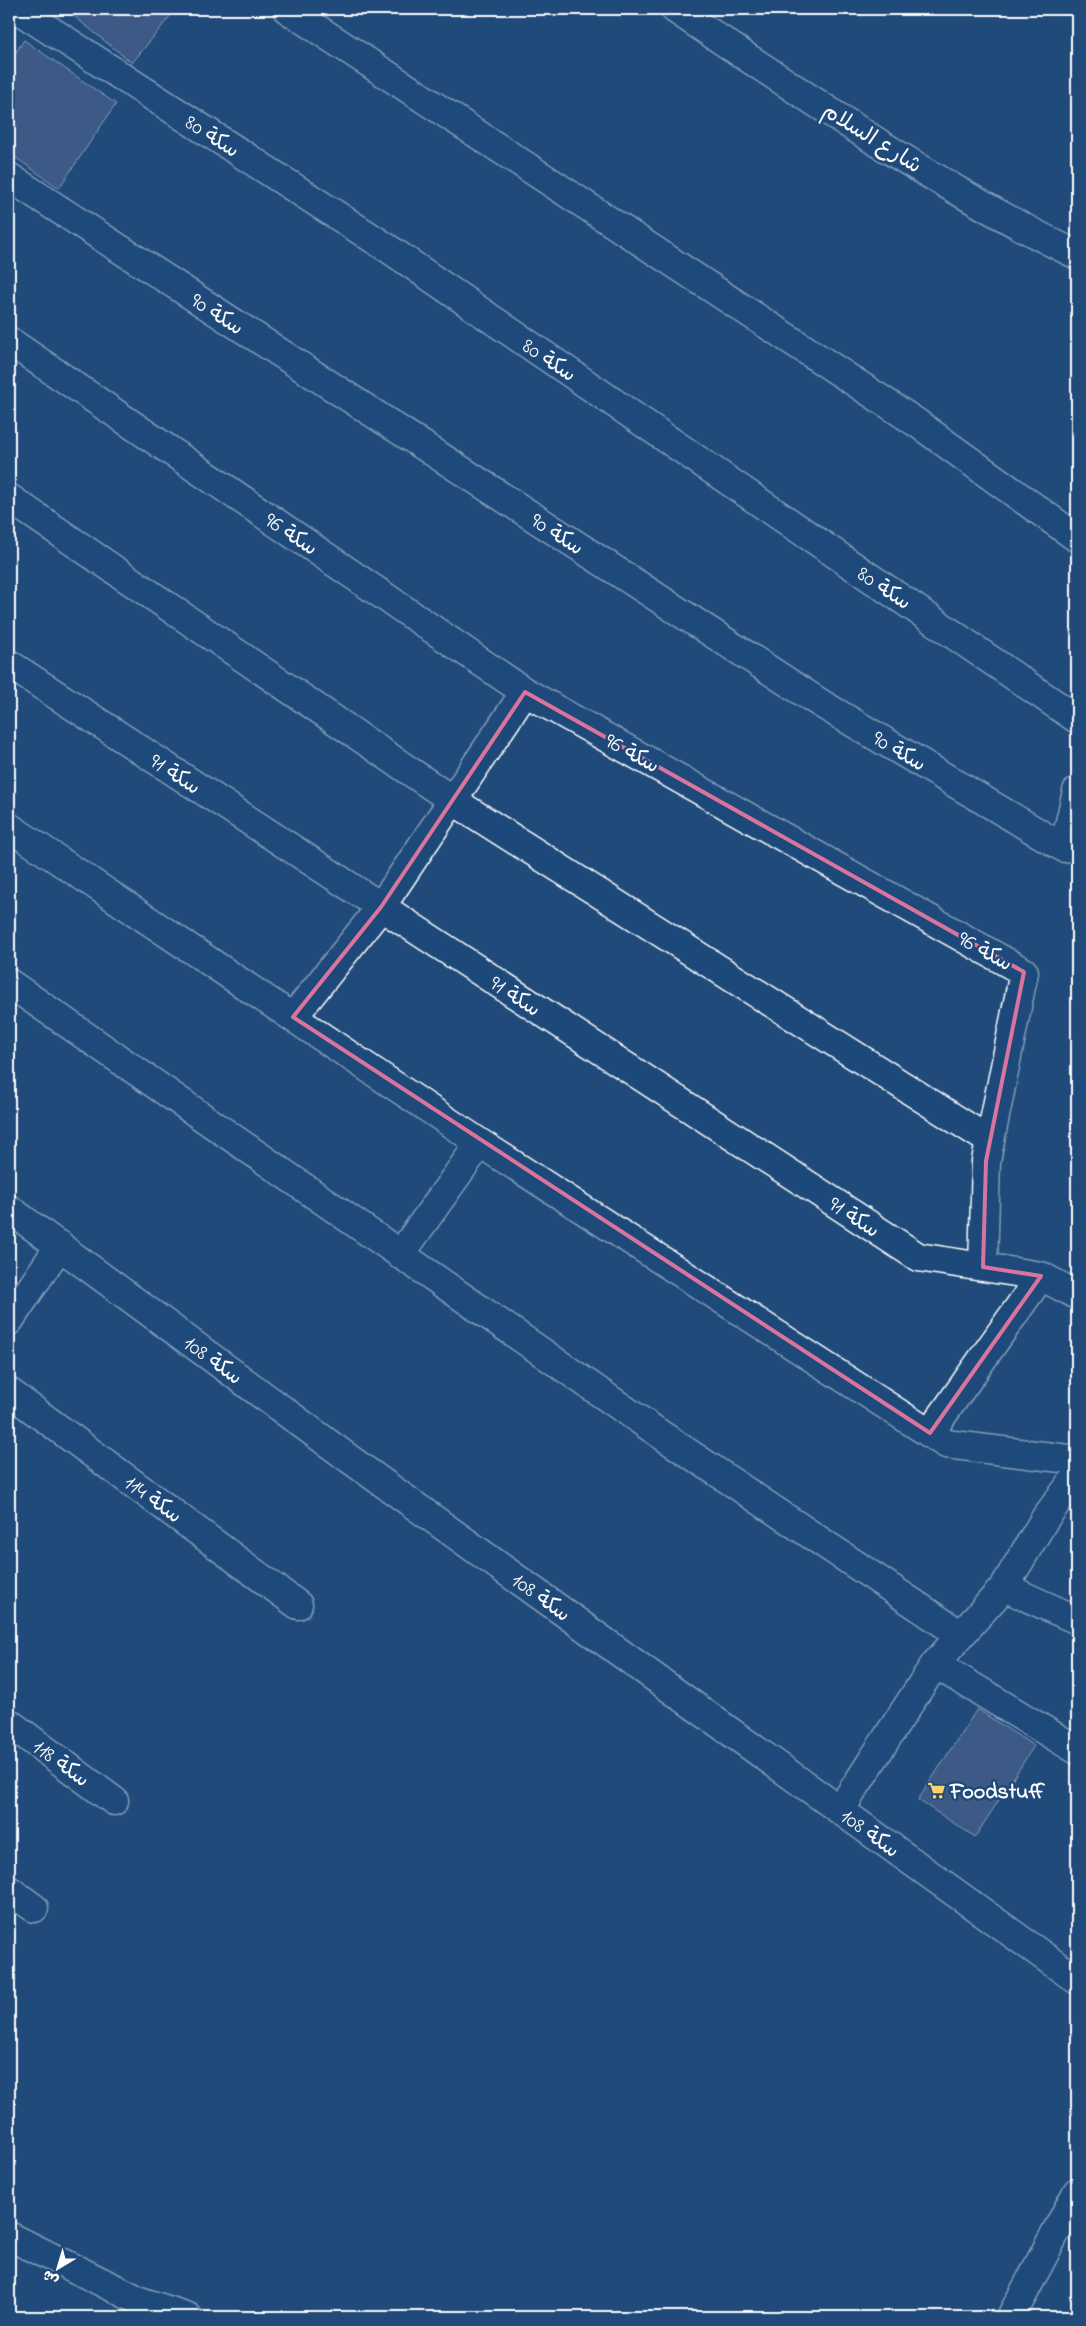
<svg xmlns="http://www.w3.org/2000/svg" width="1086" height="2326" font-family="'Indie Flower','Playpen Sans Arabic',sans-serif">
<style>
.building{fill:#646d95;stroke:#fff}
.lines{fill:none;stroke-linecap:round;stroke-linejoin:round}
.minor-casing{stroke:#fff;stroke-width:31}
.minor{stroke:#1f4a7a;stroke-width:28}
.marked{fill:none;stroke:#da749d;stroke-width:4;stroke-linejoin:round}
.labels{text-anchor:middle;stroke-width:5;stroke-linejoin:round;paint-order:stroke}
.street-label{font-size:22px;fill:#fff;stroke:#1f4a7a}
.poi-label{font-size:22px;font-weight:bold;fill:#fff;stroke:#1f4a7a;text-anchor:start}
</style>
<rect width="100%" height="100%" fill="#1f4a7a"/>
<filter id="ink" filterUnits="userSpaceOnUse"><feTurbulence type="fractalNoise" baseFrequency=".02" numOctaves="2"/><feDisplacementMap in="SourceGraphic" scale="10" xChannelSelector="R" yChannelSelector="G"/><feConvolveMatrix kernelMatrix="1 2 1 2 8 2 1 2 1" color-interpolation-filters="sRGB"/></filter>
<g filter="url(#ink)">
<path class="building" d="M 65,9 L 176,9 L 132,63 Z
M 24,40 L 116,104 L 59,188 L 9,153 L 9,62 Z
M 977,1709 L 1034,1746 L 975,1837 L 918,1800 Z"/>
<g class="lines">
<defs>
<path id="minor" d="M 17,9 L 389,249 L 1077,719
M 287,9 L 917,423 L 1077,538
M 675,9 C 805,96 936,186 1077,255
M 9,177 L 820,703 L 1064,848 L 1077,791
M 9,341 L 525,692 L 1024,972 L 986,1161 L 983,1267
M 9,498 L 452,800 L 990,1141
M 9,664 L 918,1257 L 1041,1276 L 1077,1295
M 9,827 L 480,1143 L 946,1444 L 1077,1460
M 9,983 L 657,1432 L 961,1635
M 293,1017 L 381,907 L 525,692
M 9,1209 L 351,1460 L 1077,1980
M 400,1255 L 480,1143
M 9,1321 L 60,1245
M 9,1392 L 298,1605
M 930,1433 L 1041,1276
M 1004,1587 L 1077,1620
M 935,1664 L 1077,1750
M 9,1723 L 114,1801
M 840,1810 L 935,1664 L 1004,1587 L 1046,1517 L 1077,1476
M 9,1890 L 34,1908
M 9,2236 L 140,2301 L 188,2317
M 1011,2317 L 1077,2192"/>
</defs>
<use href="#minor" class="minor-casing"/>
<use href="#minor" class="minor"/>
</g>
</g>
<path d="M0 0H1086V2326H0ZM 525,692 L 1024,972 L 986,1161 L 983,1267 L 1041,1276 L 930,1433 L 293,1017 L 381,907 Z" fill="#1f4a7a" fill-opacity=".55" fill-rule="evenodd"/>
<path class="marked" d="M 525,692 L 1024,972 L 986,1161 L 983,1267 L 1041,1276 L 930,1433 L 293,1017 L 381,907 Z"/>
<defs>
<symbol id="supermarket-bare" viewBox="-9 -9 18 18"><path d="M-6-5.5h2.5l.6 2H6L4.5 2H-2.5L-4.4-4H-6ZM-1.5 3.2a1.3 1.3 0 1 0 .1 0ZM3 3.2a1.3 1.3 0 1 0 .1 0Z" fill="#ffd166" stroke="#1f4a7a" stroke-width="2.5" paint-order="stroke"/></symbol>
</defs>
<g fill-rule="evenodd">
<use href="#supermarket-bare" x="924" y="1778" width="25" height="25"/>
</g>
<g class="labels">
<g class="street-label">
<text transform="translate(213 135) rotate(33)" y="8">سكة 80</text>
<text transform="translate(873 137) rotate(32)" y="8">شارع السلام</text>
<text transform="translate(218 313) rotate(33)" y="8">سكة 90</text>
<text transform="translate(550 359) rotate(34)" y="8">سكة 80</text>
<text transform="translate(292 533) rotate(34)" y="8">سكة 96</text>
<text transform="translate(558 533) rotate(33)" y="8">سكة 90</text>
<text transform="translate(885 587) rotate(34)" y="8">سكة 80</text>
<text transform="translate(900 750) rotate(31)" y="8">سكة 90</text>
<text transform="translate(633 752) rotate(29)" y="8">سكة 96</text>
<text transform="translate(176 773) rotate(33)" y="8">سكة 91</text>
<text transform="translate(986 950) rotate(29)" y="8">سكة 96</text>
<text transform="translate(516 995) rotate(33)" y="8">سكة 91</text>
<text transform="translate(855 1216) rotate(33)" y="8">سكة 91</text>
<text transform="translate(214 1359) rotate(36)" y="8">سكة 108</text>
<text transform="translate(154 1498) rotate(36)" y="8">سكة 114</text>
<text transform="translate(542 1596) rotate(36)" y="8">سكة 108</text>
<text transform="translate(62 1762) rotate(36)" y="8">سكة 118</text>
<text transform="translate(871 1832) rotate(36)" y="8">سكة 108</text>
</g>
<g class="poi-label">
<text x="950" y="1798">Foodstuff</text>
</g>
</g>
<rect width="1086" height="2326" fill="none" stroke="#1f4a7a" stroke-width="30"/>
<rect x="15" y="15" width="1056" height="2296" fill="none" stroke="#fff" stroke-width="2" filter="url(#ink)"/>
<g transform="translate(58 2268) rotate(218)" stroke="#1f4a7a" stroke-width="4" paint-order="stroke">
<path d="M0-4L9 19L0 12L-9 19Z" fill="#ffffff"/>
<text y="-8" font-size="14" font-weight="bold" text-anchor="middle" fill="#ffffff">ش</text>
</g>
</svg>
